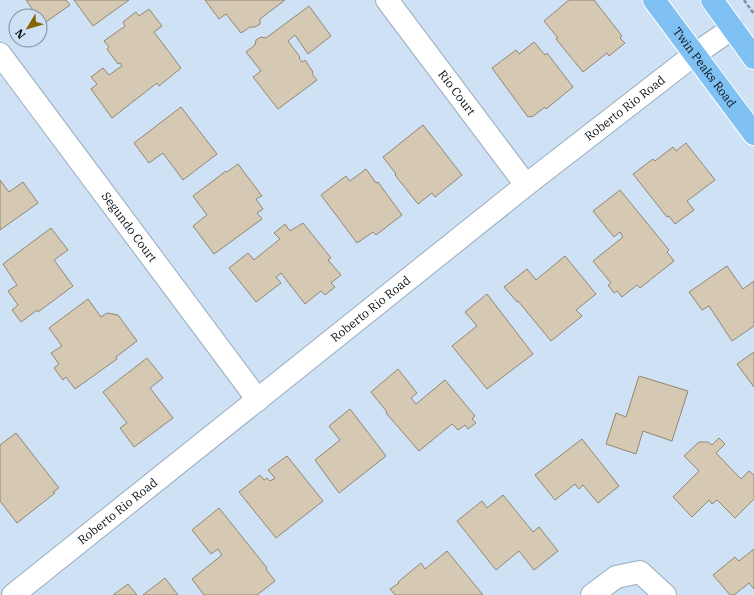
<svg xmlns="http://www.w3.org/2000/svg" width="754" height="595" font-family="'IBM Plex Serif',serif">
<style>
.building{fill:#d5c9b3;stroke:#928671}
.lines{fill:none;stroke-linecap:round;stroke-linejoin:round}
.minor-casing{stroke:#99acbd;stroke-width:24}
.major-casing{stroke:#fff;stroke-width:24}
.path{stroke:#808e9c;stroke-width:2.5;stroke-dasharray:4 2;stroke-linecap:butt}
.minor{stroke:#fff;stroke-width:22}
.major{stroke:#80c1f4;stroke-width:22}
.labels{text-anchor:middle;stroke-width:3;stroke-linejoin:round;paint-order:stroke}
.street-label{font-size:12px;fill:#091016;stroke:#cfe2f5}
</style>
<rect width="100%" height="100%" fill="#cfe2f5"/>
<path class="building" d="M 26,0 L 66,0 L 70,5 L 43,24 L 40,20 L 40,16 L 37,16 Z
M 74,0 L 129,0 L 93,26 Z
M 205,0 L 285,0 L 260,19 L 260,24 L 255,27 L 250,27 L 241,33 L 226,14 L 219,19 Z
M 569,0 L 594,0 L 622,36 L 620,38 L 625,43 L 609,56 L 607,53 L 583,72 L 556,39 L 558,38 L 544,21 Z
M 309,6 L 331,36 L 308,54 L 295,35 L 288,41 L 300,57 L 299,58 L 302,62 L 305,60 L 313,72 L 312,74 L 317,80 L 278,109 L 253,77 L 261,71 L 246,52 L 255,45 L 256,40 L 261,37 L 266,38 Z
M 149,9 L 162,26 L 154,32 L 181,68 L 159,86 L 157,83 L 112,118 L 91,89 L 97,84 L 91,77 L 103,68 L 109,75 L 122,66 L 120,63 L 118,64 L 107,49 L 109,47 L 104,41 L 125,26 L 123,22 L 136,12 L 139,16 Z
M 534,42 L 545,55 L 547,53 L 573,87 L 546,109 L 545,107 L 532,117 L 530,116 L 528,117 L 492,68 L 516,50 L 519,54 Z
M 181,107 L 217,154 L 183,180 L 163,153 L 149,163 L 134,143 Z
M 423,125 L 462,175 L 435,197 L 432,193 L 418,204 L 395,175 L 396,174 L 383,157 Z
M 686,143 L 715,180 L 687,201 L 694,210 L 675,224 L 669,216 L 667,217 L 633,174 L 653,159 L 655,161 L 673,147 L 676,151 Z
M 238,164 L 262,196 L 256,199 L 263,209 L 257,213 L 262,219 L 214,254 L 193,226 L 207,215 L 193,196 L 226,171 L 227,172 Z
M 366,169 L 376,183 L 378,182 L 402,215 L 376,235 L 373,232 L 357,243 L 321,195 L 346,176 L 350,181 Z
M 0,180 L 9,192 L 23,182 L 38,203 L 0,230 Z
M 620,190 L 669,250 L 667,252 L 674,261 L 640,288 L 637,285 L 622,297 L 617,291 L 614,293 L 608,285 L 611,283 L 593,261 L 623,237 L 620,232 L 614,237 L 593,211 Z
M 303,223 L 331,258 L 328,260 L 341,275 L 331,283 L 335,287 L 325,295 L 321,291 L 305,304 L 281,273 L 276,277 L 281,283 L 256,302 L 229,268 L 248,253 L 254,260 L 280,239 L 274,233 L 285,224 L 290,231 Z
M 51,228 L 68,250 L 54,260 L 73,286 L 38,312 L 37,310 L 21,322 L 12,310 L 18,305 L 8,291 L 17,285 L 3,264 Z
M 565,256 L 596,294 L 576,310 L 582,316 L 551,341 L 518,301 L 517,302 L 504,287 L 527,269 L 536,280 Z
M 727,266 L 743,289 L 754,281 L 754,326 L 732,341 L 709,306 L 702,310 L 689,292 Z
M 487,294 L 533,354 L 487,389 L 452,346 L 477,326 L 465,312 Z
M 88,299 L 101,317 L 107,313 L 118,315 L 137,341 L 116,357 L 117,359 L 75,389 L 66,377 L 63,380 L 54,368 L 59,364 L 51,353 L 62,346 L 49,328 Z
M 754,352 L 754,387 L 737,364 Z
M 147,358 L 163,378 L 150,388 L 173,418 L 134,447 L 120,428 L 127,423 L 103,392 Z
M 398,369 L 417,393 L 411,398 L 416,404 L 445,380 L 475,416 L 472,419 L 476,423 L 468,429 L 465,425 L 458,430 L 452,424 L 419,451 L 386,413 L 387,412 L 371,392 Z
M 639,376 L 688,391 L 672,441 L 643,431 L 636,454 L 606,444 L 616,413 L 626,417 Z
M 350,409 L 386,456 L 339,493 L 315,460 L 340,440 L 329,426 Z
M 16,433 L 59,488 L 53,492 L 55,493 L 17,523 L 0,501 L 0,445 Z
M 719,438 L 725,444 L 716,453 L 741,479 L 749,471 L 754,475 L 754,499 L 735,518 L 717,500 L 712,504 L 709,500 L 692,517 L 673,497 L 699,471 L 684,456 L 699,442 L 708,442 L 712,445 Z
M 582,439 L 619,486 L 598,503 L 583,485 L 579,489 L 575,484 L 555,500 L 535,475 Z
M 287,456 L 323,501 L 276,538 L 239,492 L 260,475 L 264,480 L 267,478 L 270,481 L 275,478 L 268,470 Z
M 503,495 L 533,532 L 539,527 L 558,551 L 534,570 L 519,551 L 496,570 L 457,521 L 482,501 L 487,508 Z
M 219,508 L 267,568 L 266,569 L 275,581 L 257,595 L 204,595 L 192,579 L 222,555 L 218,549 L 211,554 L 192,530 Z
M 754,549 L 754,589 L 749,583 L 734,595 L 730,595 L 713,575 L 735,557 L 739,561 Z
M 447,551 L 483,595 L 395,595 L 390,589 L 399,583 L 398,582 L 421,563 L 425,569 Z
M 165,578 L 178,595 L 143,595 Z
M 128,584 L 137,595 L 113,595 Z"/>
<g class="lines">
<defs>
<g id="minor">
<path id="s1" d="M 387,0 L 526,185"/>
<path id="s2" d="M 0,54 L 258,400"/>
<path id="s3" d="M 13,595 L 526,185 L 695,54 L 733,28"/>
<path d="M 592,595 L 616,577 L 640,572 L 665,595"/>
</g>
<g id="major">
<path id="s4" d="M 654,0 L 754,134"/>
<path d="M 712,0 L 754,58"/>
</g>
</defs>
<use href="#minor" class="minor-casing"/>
<use href="#major" class="major-casing"/>
<path class="path" d="M 744,0 L 754,14"/>
<use href="#minor" class="minor"/>
<use href="#major" class="major"/>
</g>
<g class="labels">
<g class="street-label">
<text dy="4" stroke="none"><textPath href="#s4" startOffset="84">Twin Peaks Road</textPath></text>
<text dy="4" stroke="none"><textPath href="#s1" startOffset="116">Rio Court</textPath></text>
<text dy="4" stroke="none"><textPath href="#s3" startOffset="782">Roberto Rio Road</textPath></text>
<text dy="4" stroke="none"><textPath href="#s2" startOffset="216">Segundo Court</textPath></text>
<text dy="4" stroke="none"><textPath href="#s3" startOffset="458">Roberto Rio Road</textPath></text>
<text dy="4" stroke="none"><textPath href="#s3" startOffset="134">Roberto Rio Road</textPath></text>
</g>
</g>
<g transform="translate(28 28) rotate(232)"><circle r="19" fill="#cfe2f5" stroke="#808e9c"/>
<path d="M0-3L7 15L0 10L-7 15Z" fill="#886400"/>
<text y="-6" font-size="11" font-weight="bold" text-anchor="middle" fill="#091016">N</text>
</g>
</svg>
